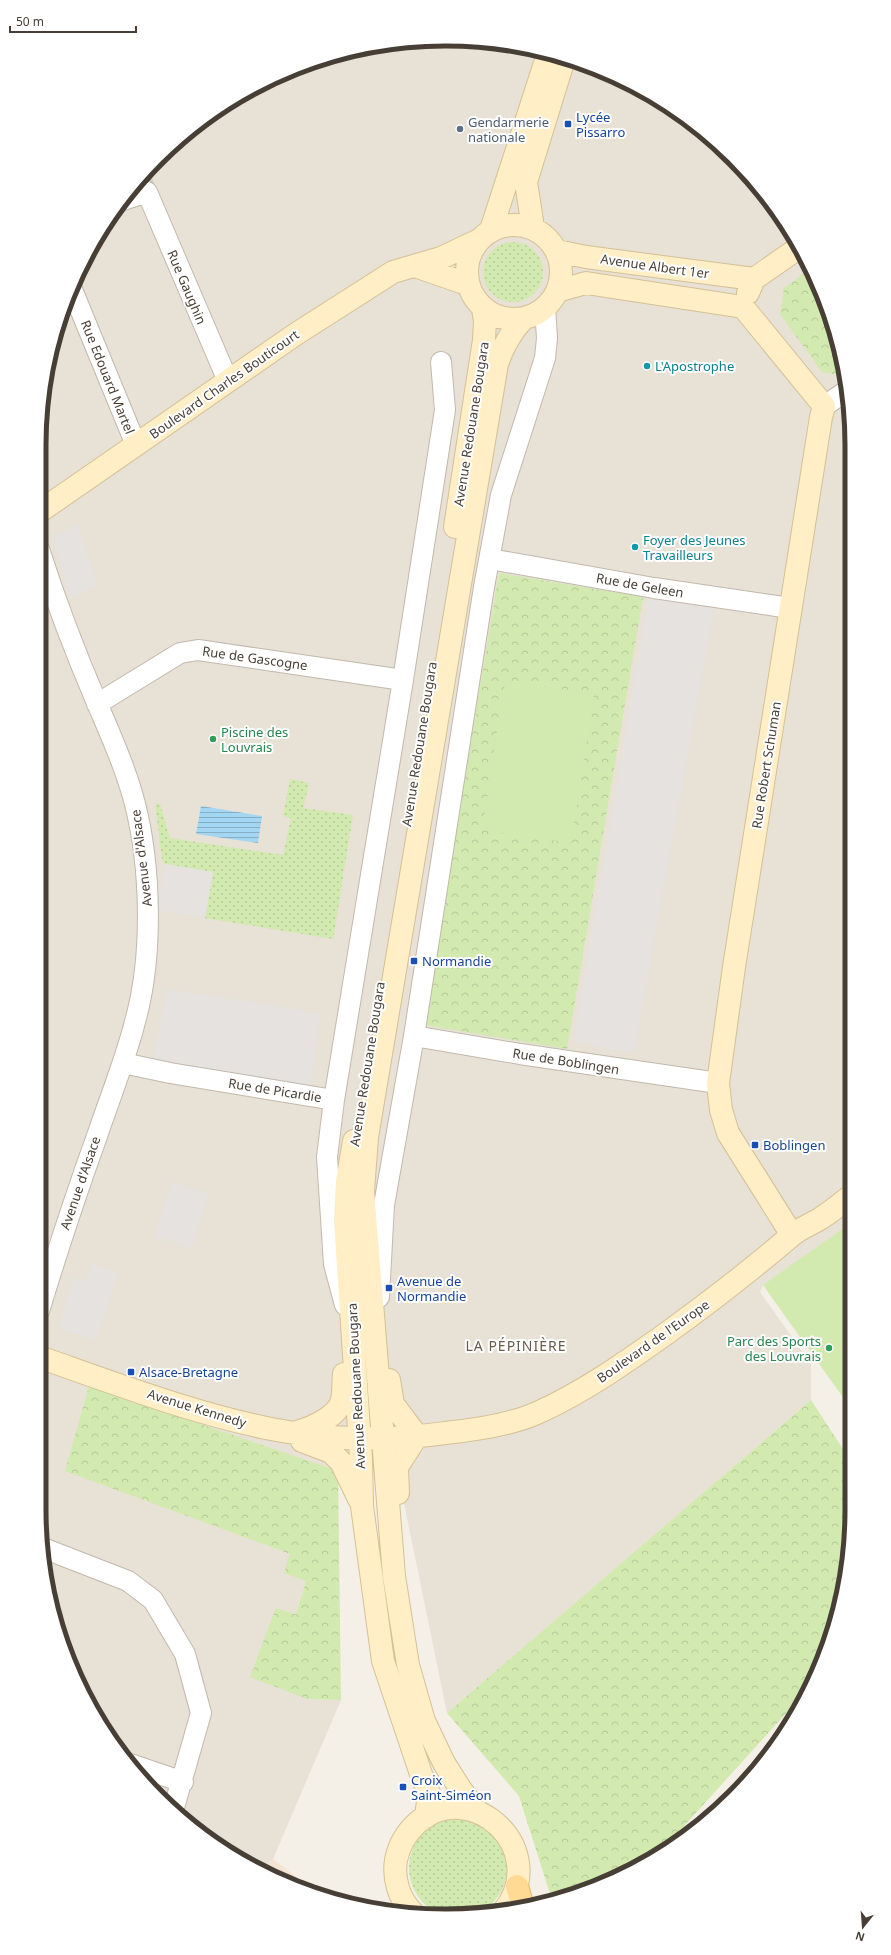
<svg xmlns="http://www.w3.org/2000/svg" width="891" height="1955" font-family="'Noto Sans',sans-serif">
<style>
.residential{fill:#e8e1d5}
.commercial{fill:#f6e4d2}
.grass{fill:url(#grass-dots)}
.forest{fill:url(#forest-crowns)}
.pitch{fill:#d2e9af}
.parking{fill:#e5e2df}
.water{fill:url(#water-rules)}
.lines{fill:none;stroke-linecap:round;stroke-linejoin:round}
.street-tunnel{stroke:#d1ccc4;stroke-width:20;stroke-dasharray:20 10;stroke-linecap:butt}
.street-casing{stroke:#c2b9ac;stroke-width:22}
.secondary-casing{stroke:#d5c096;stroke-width:24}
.primary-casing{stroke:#e6b663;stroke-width:24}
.street{stroke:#fff;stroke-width:20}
.secondary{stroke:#ffeec6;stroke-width:22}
.primary{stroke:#ffda95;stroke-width:22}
.transit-dot{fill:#1a4fb4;stroke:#fff;stroke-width:1.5}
.service-dot{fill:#5c6f8a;stroke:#fff;stroke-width:1.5}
.culture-dot{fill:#0f9aa8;stroke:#fff;stroke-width:1.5}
.leisure-dot{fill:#2e9e5b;stroke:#fff;stroke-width:1.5}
.labels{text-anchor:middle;stroke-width:4;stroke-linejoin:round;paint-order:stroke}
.transit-label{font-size:13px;fill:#164399;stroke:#fff;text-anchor:start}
.service-label{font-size:13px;fill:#4e5e75;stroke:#fff;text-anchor:start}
.street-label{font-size:13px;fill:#473f36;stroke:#fff}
.culture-label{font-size:13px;fill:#0d838f;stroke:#fff;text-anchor:start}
.leisure-label{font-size:13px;fill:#27864d;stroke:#fff;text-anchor:start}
.neighbourhood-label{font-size:14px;letter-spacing:1px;fill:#6a5c4d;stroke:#fff}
.rim{fill:none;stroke:#473f36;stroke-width:5}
</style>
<defs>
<pattern id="grass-dots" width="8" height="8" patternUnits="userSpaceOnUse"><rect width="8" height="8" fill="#d2e9af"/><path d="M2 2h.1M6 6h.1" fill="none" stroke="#b6c997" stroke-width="1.8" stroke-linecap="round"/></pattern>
<pattern id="forest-crowns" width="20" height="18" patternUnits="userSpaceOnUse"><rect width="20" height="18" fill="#d2e9af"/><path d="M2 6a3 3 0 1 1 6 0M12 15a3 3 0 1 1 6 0" fill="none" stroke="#b6c997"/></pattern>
<pattern id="water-rules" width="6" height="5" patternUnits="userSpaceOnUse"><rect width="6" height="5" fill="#a2d6f2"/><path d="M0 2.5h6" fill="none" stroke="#86afc5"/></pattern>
</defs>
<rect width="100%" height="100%" fill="#f4efe7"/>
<path class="residential" d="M 445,39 L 525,47 L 601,70 L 693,123 L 768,198 L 821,290 L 848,392 L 851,1226 L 763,1285 L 760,1292 L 811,1364 L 811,1400 L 447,1713 L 398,1474 L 338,1471 L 66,1471 L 290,1554 L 306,1581 L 296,1614 L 276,1608 L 307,1699 L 341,1700 L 273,1859 L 260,1870 L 242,1862 L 178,1815 L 140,1777 L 93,1713 L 61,1640 L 47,1589 L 39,1509 L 39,445 L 47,366 L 70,290 L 107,220 L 158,158 L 219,108 L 290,70 L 366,47 Z"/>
<path class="commercial" d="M 273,1859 L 321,1896 L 260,1870 Z"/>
<path class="grass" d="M483 272a30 30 0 1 1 60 0a30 30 0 1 1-60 0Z
M 290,779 L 309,783 L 303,808 L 353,815 L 333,939 L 205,918 L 213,872 L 165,864 L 162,859 L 155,803 L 160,804 L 170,838 L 283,855 L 291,818 L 283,816 Z
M409 1868a49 49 0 1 1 98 0a49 49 0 1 1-98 0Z"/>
<path class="forest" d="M 809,270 L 821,290 L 844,376 L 822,372 L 780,314 L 784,288 Z
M 499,573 L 643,597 L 567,1049 L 424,1025 Z
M 89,1386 L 338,1471 L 341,1700 L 307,1699 L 250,1677 L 276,1608 L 296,1614 L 306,1581 L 284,1573 L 290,1554 L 65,1471 Z
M 811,1400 L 852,1463 L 852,1510 L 844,1589 L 821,1665 L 809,1688 L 656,1857 L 576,1894 L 552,1900 L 519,1796 L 447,1713 Z"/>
<path class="pitch" d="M 505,681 L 594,694 L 571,843 L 482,830 Z
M 851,1223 L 852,1410 L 763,1285 Z"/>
<path class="parking" d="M 78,524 L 97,585 L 70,599 L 52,538 Z
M 648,598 L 714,609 L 634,1053 L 573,1042 Z
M 165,864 L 213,872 L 205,918 L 157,910 Z
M 166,989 L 320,1013 L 311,1087 L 153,1062 Z
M 172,1182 L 209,1194 L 192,1248 L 154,1236 Z
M 92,1263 L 119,1273 L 96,1340 L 58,1329 L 74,1277 L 86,1281 Z"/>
<path class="water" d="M 201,806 L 262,816 L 258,843 L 196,834 Z"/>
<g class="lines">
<path class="street-tunnel" d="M 141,178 L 147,192"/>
<defs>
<path id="street" d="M 123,200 L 147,192 L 228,381
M 71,287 L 136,445
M 824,406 L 848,390
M 490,559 L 654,588 L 790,608
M 97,704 L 180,653 L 198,650 L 403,680
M 414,1036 L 520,1054 L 718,1083
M 123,1063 L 170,1073 L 334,1100
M 379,1297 L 384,1205 L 414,1036 L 484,587 L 501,495 L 545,358 L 547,338 L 545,308
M 345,1305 L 334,1264 L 327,1157 L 334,1100 L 403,680 L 445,410 L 441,362
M 39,1311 C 57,1252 76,1194 97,1136 C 110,1097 126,1059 136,1018 C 153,955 151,867 135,804 C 126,769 111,736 97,703 C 75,652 56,602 39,549
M 43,1548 L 128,1581 L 153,1600 L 185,1654 L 201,1713 L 173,1811
M 130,1764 L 183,1782"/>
<path id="secondary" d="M467 272a47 47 0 1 1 94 0a47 47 0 1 1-94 0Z
M 533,228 L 526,182 L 564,59
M 491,230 L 548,54
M 557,251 L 586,257 L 754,279
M 415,266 L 467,284
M 557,291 L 586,283 L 743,307
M 748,293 L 754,279 L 797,249
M 743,307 L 824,406 L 821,417 L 734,967 L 718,1083 L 721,1110 L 728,1133 L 792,1235
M 39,512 L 296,334 L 393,272 L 441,258 L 477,241
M 455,527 L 484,340 L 485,321 L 483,309
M 354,1141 L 347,1182 L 345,1220 L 361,1459 L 362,1506 L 383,1661 L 421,1774 L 429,1793 L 426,1817
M 39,1357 C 114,1383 192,1413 271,1429 C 326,1440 390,1441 445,1433 C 475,1430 510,1425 537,1413 C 584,1392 626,1362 667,1333 C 710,1302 751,1270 791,1236 C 799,1229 809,1225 818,1220 C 830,1213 840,1204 851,1196
M 389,1380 L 393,1404 L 417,1436
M 297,1432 C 311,1428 338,1417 342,1400 C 344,1392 343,1382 344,1374
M 302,1441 L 331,1452 L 341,1462 L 359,1499
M 398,1493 L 397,1467 L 417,1436
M 479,1813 L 461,1790 L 444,1763 L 424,1721 L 408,1665 L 394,1576 L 363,1191 L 367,1137 L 497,364 C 503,346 510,333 523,319
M 413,1913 C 399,1899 393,1879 396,1860 C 399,1845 406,1833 417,1823 C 471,1775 553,1850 503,1912"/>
<path id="primary" d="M 517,1886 L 523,1907"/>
</defs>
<use href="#street" class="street-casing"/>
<use href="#secondary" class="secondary-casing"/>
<use href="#primary" class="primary-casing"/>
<use href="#street" class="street"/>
<use href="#secondary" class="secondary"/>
<use href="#primary" class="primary"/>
</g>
<g class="transit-dot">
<rect x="564" y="120" width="8" height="8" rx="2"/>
<rect x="410" y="957" width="8" height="8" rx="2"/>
<rect x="751" y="1141" width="8" height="8" rx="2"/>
<rect x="385" y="1284" width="8" height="8" rx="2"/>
<rect x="127" y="1368" width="8" height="8" rx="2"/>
<rect x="399" y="1783" width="8" height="8" rx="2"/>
</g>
<circle class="service-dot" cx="460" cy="129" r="4"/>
<g class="culture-dot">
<circle cx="647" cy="366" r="4"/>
<circle cx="635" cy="547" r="4"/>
</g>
<g class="leisure-dot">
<circle cx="213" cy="739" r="4"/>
<circle cx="829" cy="1348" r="4"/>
</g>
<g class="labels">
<g class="transit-label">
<text x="576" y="122">Lycée<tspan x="576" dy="15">Pissarro</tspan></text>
<text x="422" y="966">Normandie</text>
<text x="763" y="1150">Boblingen</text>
<text x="397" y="1286">Avenue de<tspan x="397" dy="15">Normandie</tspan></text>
<text x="139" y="1377">Alsace-Bretagne</text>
<text x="411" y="1785">Croix<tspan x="411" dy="15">Saint-Siméon</tspan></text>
</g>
<g class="service-label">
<text x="468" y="127">Gendarmerie<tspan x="468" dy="15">nationale</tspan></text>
</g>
<g class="street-label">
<text transform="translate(655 266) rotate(8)" y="5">Avenue Albert 1er</text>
<text transform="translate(187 287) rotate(67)" y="5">Rue Gaughin</text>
<text transform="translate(108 377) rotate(68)" y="5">Rue Edouard Martel</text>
<text transform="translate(224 384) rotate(-35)" y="5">Boulevard Charles Bouticourt</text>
<text transform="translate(471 424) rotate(-81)" y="5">Avenue Redouane Bougara</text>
<text transform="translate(640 585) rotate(10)" y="5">Rue de Geleen</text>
<text transform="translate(255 658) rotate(8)" y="5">Rue de Gascogne</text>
<text transform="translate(419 744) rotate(-81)" y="5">Avenue Redouane Bougara</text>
<text transform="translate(766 765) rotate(-81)" y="5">Rue Robert Schuman</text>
<text transform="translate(141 858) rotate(-97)" y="5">Avenue d'Alsace</text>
<text transform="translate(566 1061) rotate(9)" y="5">Rue de Boblingen</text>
<text transform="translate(367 1064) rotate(-81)" y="5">Avenue Redouane Bougara</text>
<text transform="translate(275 1090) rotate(9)" y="5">Rue de Picardie</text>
<text transform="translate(80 1183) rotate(-71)" y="5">Avenue d'Alsace</text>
<text transform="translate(653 1341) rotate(-35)" y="5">Boulevard de l'Europe</text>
<text transform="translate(356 1386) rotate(-93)" y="5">Avenue Redouane Bougara</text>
<text transform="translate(197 1408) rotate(17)" y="5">Avenue Kennedy</text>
</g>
<g class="culture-label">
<text x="655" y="371">L'Apostrophe</text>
<text x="643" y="545">Foyer des Jeunes<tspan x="643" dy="15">Travailleurs</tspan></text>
</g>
<g class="leisure-label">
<text x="221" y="737">Piscine des<tspan x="221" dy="15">Louvrais</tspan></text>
<text x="821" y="1346" text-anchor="end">Parc des Sports<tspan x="821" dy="15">des Louvrais</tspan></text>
</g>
<g class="neighbourhood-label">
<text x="516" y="1351">LA PÉPINIÈRE</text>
</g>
</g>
<path d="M0 0H891V1955H0ZM445 46H446A399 399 0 0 1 845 445V1510A399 399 0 0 1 446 1909H445A399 399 0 0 1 46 1510V445A399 399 0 0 1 445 46Z" fill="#fff" fill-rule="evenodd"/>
<path class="rim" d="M445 46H446A399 399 0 0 1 845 445V1510A399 399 0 0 1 446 1909H445A399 399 0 0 1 46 1510V445A399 399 0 0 1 445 46Z"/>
<g transform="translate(863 1927) rotate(197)" stroke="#ffffff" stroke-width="3" paint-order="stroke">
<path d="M0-3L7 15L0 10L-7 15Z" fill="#473f36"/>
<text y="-6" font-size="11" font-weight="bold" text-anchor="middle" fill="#473f36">N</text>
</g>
<path d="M10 26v6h126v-6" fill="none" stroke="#473f36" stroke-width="2"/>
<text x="16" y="26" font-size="12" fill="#473f36" stroke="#ffffff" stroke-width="3" paint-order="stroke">50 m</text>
</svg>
